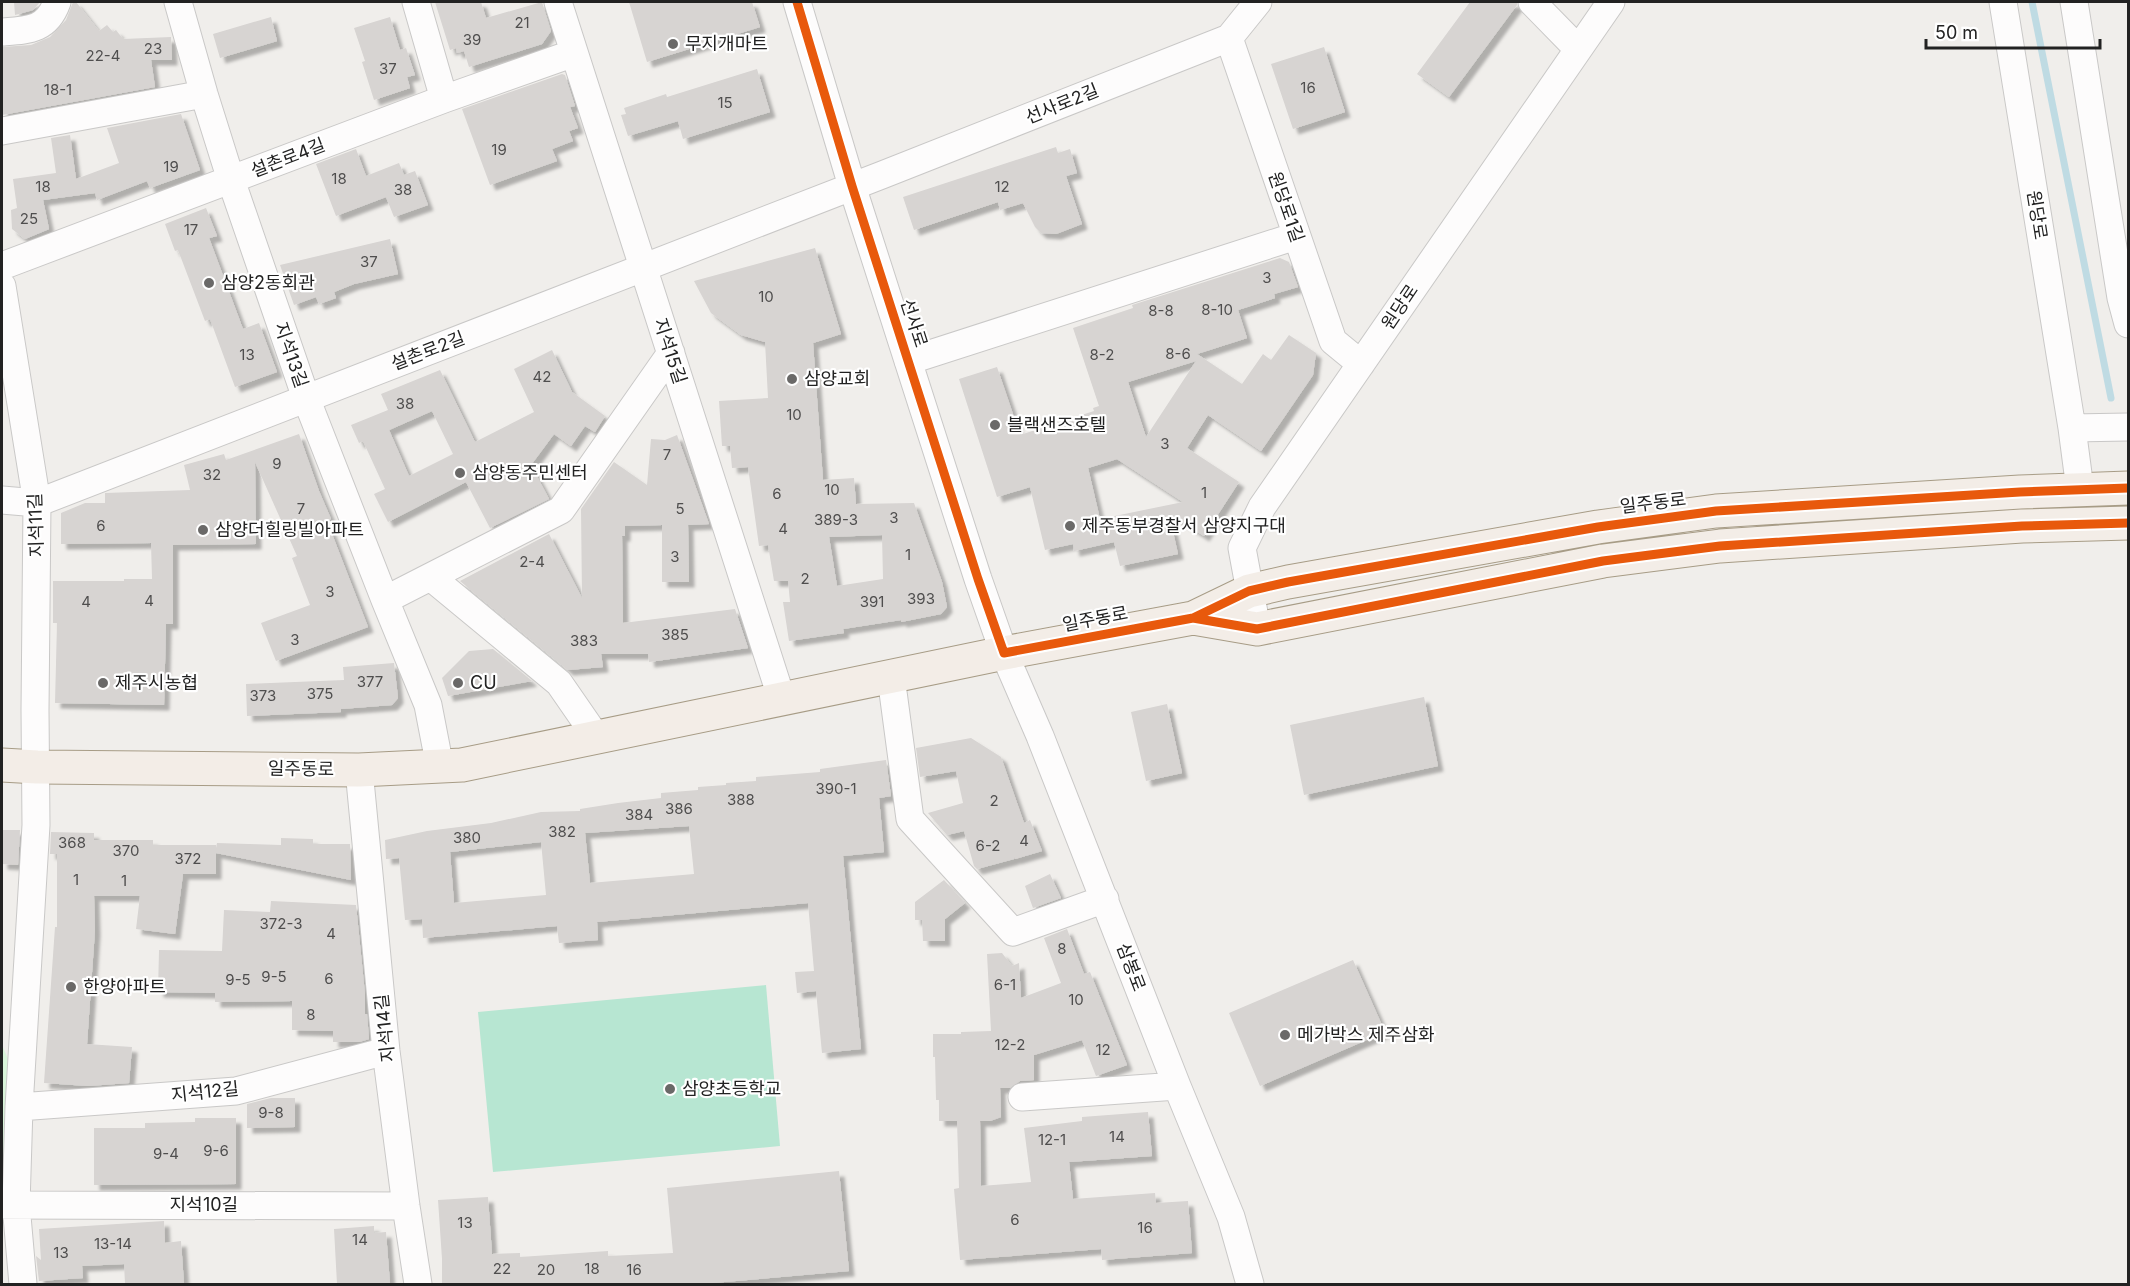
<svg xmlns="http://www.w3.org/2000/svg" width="2130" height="1286" font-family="Inter,'Noto Sans KR',sans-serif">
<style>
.park{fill:#daf5da}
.pitch{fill:#b7e6d2}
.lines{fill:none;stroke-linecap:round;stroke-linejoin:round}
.stream{stroke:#bfdbe3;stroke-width:7}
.building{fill:#d7d4d2;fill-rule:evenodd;filter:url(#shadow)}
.minor-casing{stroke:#c9c8c7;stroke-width:29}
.major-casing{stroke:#a79c86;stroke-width:35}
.minor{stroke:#fdfcfc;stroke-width:27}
.major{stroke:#f3ede7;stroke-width:33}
.cycleway-casing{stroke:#fff;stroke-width:13}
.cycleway{stroke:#e8590c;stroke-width:9}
.poi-dot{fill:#6a6968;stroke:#fff;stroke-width:2}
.labels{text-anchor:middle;stroke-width:4.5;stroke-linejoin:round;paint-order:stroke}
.number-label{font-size:15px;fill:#4f4e4e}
.poi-label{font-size:18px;fill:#222;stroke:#fff;text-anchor:start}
.street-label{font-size:18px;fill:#222;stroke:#fff}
</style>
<defs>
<filter id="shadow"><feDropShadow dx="5.5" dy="5.5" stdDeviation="1.5" flood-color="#0004"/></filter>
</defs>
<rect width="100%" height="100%" fill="#f0eeeb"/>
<path class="park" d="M 2,1045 L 8,1059 L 4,1178 L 2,1180 Z"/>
<path class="pitch" d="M 766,985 L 780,1146 L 493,1172 L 478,1012 Z"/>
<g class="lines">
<path class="stream" d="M 2032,2 L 2111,398"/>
</g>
<path class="building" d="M 14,2 L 40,2 L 33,10 L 15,15 Z
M 73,2 L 76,2 L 99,31 L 107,25 L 113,32 L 116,30 L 123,39 L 171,37 L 172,60 L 151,60 L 155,87 L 2,115 L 2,47 L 31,45 L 50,37 L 66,20 Z
M 435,2 L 481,2 L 486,18 L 542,2 L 551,31 L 542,44 L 469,67 L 464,51 L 457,53 L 456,48 L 450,50 Z
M 629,2 L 752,2 L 760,27 L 647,62 Z
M 1470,2 L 1517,2 L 1517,5 L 1449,97 L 1417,74 Z
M 271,17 L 277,41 L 220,58 L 213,34 Z
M 390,17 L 400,50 L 406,48 L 415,75 L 407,77 L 410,88 L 374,100 L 362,62 L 365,61 L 354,28 Z
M 1324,47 L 1345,112 L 1293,129 L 1271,64 Z
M 757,69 L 770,112 L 683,139 L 678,121 L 628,136 L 621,115 L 626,114 L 624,108 L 666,94 L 667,97 Z
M 562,74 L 565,75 L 575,106 L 570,107 L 578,128 L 569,131 L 573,141 L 552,149 L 557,161 L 490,185 L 462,109 Z
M 181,114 L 200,170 L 150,188 L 147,181 L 97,200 L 95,193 L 43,200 L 49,229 L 25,239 L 12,229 L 11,210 L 17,208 L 13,179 L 56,173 L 51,138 L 70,135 L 76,179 L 119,163 L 107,128 Z
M 1056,147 L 1058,153 L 1070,149 L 1077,173 L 1066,176 L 1082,224 L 1056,234 L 1041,233 L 1035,227 L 1023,203 L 1000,210 L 998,202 L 914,230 L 903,197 Z
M 356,149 L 366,176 L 399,163 L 404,175 L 415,171 L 428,205 L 394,217 L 386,197 L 336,216 L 316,164 Z
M 206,208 L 217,236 L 209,238 L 243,329 L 259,323 L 277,372 L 235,387 L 210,319 L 205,321 L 178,250 L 175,251 L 165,224 Z
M 390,239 L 398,274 L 354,284 L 334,292 L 336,298 L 319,304 L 316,297 L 294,305 L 280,265 Z
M 815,248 L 841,334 L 813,343 L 823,480 L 854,478 L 856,504 L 914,503 L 942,582 L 947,607 L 941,614 L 901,622 L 901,620 L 843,629 L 844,633 L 789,641 L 783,602 L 790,602 L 788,581 L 774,581 L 768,545 L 759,546 L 748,467 L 732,468 L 730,446 L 722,446 L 719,401 L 768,398 L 765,342 L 741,335 L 711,313 L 694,281 ZM 882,535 L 883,579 L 837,586 L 829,537 Z
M 1280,258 L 1289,262 L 1298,287 L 1274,294 L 1275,298 L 1238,310 L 1247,338 L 1197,354 L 1242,384 L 1263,354 L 1271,360 L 1289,335 L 1316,353 L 1313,375 L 1261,451 L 1208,415 L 1187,448 L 1239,482 L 1204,536 L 1169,514 L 1178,554 L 1120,566 L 1114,542 L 1074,551 L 1073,544 L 1045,550 L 1030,487 L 997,497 L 959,379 L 997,367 L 1020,435 L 1094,411 L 1093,408 L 1099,406 L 1073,328 L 1133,308 L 1132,305 ZM 1196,361 L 1146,437 L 1128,382 ZM 1117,459 L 1183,502 L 1100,519 L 1088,468 Z
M 552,350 L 572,392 L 605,416 L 595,432 L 585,426 L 571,446 L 554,434 L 531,465 L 549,499 L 490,528 L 466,482 L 388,522 L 374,494 L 385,489 L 363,441 L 359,443 L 351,425 L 388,410 L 381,394 L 440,370 L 475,442 L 534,412 L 514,369 ZM 432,411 L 453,454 L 409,476 L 389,430 Z
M 299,434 L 319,491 L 331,519 L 327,521 L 368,627 L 276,661 L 261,623 L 310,605 L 292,558 L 297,556 L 255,462 L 256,544 L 173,545 L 173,624 L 166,624 L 164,705 L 55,703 L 57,623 L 53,623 L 53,581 L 124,581 L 124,579 L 152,579 L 151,543 L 61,544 L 61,513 L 85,503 L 105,503 L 105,493 L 190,490 L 184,465 L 224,454 L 226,460 Z
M 677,435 L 709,524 L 688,525 L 689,582 L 662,582 L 662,525 L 625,526 L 625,536 L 622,536 L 623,623 L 735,609 L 748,648 L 649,662 L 648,654 L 601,654 L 603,667 L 568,670 L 460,581 L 549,534 L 582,598 L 581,509 L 614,462 L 647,485 L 651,439 L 665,440 Z
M 493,649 L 532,681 L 448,696 L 442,678 L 469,651 Z
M 394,663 L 398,698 L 392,705 L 341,709 L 341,712 L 247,716 L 246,684 L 344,680 L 343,667 Z
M 1424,697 L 1438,766 L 1304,795 L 1290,725 Z
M 1167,704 L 1182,773 L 1146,781 L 1131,712 Z
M 971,738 L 1001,757 L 1024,823 L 1030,820 L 1042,851 L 1015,859 L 1014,857 L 1014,859 L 977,869 L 974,866 L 964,831 L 947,835 L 928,813 L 963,803 L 956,771 L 920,777 L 916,748 Z
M 886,760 L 891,796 L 879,798 L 884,852 L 843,856 L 861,1049 L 822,1053 L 816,991 L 797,993 L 795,972 L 814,971 L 808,903 L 597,922 L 598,940 L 559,943 L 557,926 L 423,938 L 422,919 L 405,920 L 399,858 L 386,859 L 385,840 L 427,831 L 491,823 L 541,812 L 580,811 L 580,809 L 618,803 L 661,798 L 661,793 L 698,790 L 698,787 L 726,785 L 726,783 L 756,781 L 756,777 L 820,772 L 820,769 ZM 689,826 L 694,874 L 590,883 L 585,833 ZM 541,842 L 546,895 L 454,903 L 450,852 Z
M 2,830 L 20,830 L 18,865 L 2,864 Z
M 51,832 L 94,833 L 94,840 L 153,840 L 153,845 L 216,845 L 216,848 L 217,843 L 281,845 L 281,838 L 313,839 L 313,844 L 350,844 L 351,880 L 216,853 L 216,874 L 183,874 L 175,934 L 136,929 L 140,896 L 94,896 L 95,930 L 87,1044 L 132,1047 L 129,1083 L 88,1086 L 44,1083 L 55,927 L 57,927 L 57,854 L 50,854 Z
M 1050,874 L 1061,898 L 1033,908 L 1025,886 Z
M 944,880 L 965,903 L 945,919 L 945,941 L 923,941 L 922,920 L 915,920 L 915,902 Z
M 271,901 L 356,905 L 365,994 L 365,1014 L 367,1014 L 369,1039 L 359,1042 L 333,1042 L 333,1031 L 292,1030 L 292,1001 L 215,1002 L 215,993 L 158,992 L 159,950 L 222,951 L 224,910 L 270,912 Z
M 1067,929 L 1084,974 L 1090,972 L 1127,1065 L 1096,1076 L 1082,1040 L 1034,1055 L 1034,1080 L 1020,1081 L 1010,1088 L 1000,1088 L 1001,1117 L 990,1121 L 980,1121 L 981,1186 L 1031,1182 L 1024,1128 L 1082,1121 L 1082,1117 L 1148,1112 L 1152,1156 L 1069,1162 L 1073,1199 L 1155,1193 L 1156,1203 L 1188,1201 L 1192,1253 L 1102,1260 L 1101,1249 L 960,1260 L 954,1189 L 959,1188 L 957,1121 L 939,1121 L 939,1100 L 936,1100 L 935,1057 L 933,1057 L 933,1034 L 961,1034 L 961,1032 L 991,1031 L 987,954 L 1002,953 L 1012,966 L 1019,963 L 1021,998 L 1061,983 L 1044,938 Z
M 1353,960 L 1385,1032 L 1260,1086 L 1229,1013 Z
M 271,1098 L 295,1098 L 295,1127 L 247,1128 L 247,1104 Z
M 195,1118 L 236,1118 L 236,1184 L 94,1185 L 94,1128 L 145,1128 L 145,1123 L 195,1122 Z
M 839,1171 L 849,1271 L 701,1284 L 442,1284 L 442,1259 L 438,1200 L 488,1197 L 492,1254 L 520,1253 L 520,1257 L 608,1251 L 608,1256 L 673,1253 L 667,1188 Z
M 164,1221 L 165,1243 L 181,1241 L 184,1284 L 125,1284 L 124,1264 L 82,1266 L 83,1278 L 39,1281 L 36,1256 L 41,1260 L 39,1229 Z
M 374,1226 L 374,1233 L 386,1232 L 390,1284 L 337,1284 L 334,1229 Z"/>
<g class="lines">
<defs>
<path id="minor" d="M 178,2 L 204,94 L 231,180 L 306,398 L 385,600 L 428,705 L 440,767
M 416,2 L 444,99
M 558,2 L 782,700
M 797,2 L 852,186 L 978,579 L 1004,653 L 1040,736 L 1177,1086 L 1231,1217 L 1250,1284
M 1532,2 L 1577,48
M 2003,2 L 2072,428 L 2080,489
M 2074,2 L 2121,298 L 2128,324
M 2,32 C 29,30 47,30 57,2
M 1229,38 L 1333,341 L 1361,364
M 2,131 L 204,94
M 2,266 L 444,99 L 574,53
M 2,286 L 37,503 L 35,710 L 36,825 L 19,1107 L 16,1205 L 23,1284
M 908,361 L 1296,236
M 2072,428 L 2128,427
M 2,500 L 37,503 L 882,175 L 1229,38 L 1258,2
M 432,578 L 559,683 L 597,738
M 385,600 L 561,510 L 671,353
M 1257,629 L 1242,548 L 1262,507 L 1611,2
M 891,677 L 910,819 L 1013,932 L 1105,899
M 359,770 L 386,1051 L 406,1206 L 418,1284
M 1022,1097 L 1177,1086
M 19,1107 L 236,1091 L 386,1051
M 2,1205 L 406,1206"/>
<path id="major" d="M 1193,618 L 1257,629 L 1603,561 L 1720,546 L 2022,526 L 2128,523
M 2,765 L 37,767 L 359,770 L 462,765 L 1004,653 L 1193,618 L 1249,591 L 1288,582 L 1598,527 L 1716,511 L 2020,492 L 2128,488"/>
</defs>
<use href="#minor" class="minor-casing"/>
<use href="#major" class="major-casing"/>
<use href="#minor" class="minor"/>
<use href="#major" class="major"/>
<defs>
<path id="cycleway" d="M 797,2 L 852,186 L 978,579 L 1004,653 L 1193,618 L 1249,591 L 1288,582 L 1598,527 L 1716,511 L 2020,492 L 2128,488
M 1193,618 L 1257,629 L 1603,561 L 1720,546 L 2022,526 L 2128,523"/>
</defs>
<use href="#cycleway" class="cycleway-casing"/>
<use href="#cycleway" class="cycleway"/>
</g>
<g class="poi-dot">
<circle cx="673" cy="44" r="6"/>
<circle cx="209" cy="283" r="6"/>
<circle cx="792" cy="379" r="6"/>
<circle cx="995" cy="425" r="6"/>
<circle cx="460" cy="473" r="6"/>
<circle cx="1070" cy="526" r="6"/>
<circle cx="203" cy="530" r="6"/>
<circle cx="103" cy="683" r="6"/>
<circle cx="458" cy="683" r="6"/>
<circle cx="71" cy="987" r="6"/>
<circle cx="1285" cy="1035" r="6"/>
<circle cx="670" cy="1089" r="6"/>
</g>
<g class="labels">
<g class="number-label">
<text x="522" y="28">21</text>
<text x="472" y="45">39</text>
<text x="153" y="54">23</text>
<text x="103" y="61">22-4</text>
<text x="388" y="74">37</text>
<text x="1308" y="93">16</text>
<text x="58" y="95">18-1</text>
<text x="725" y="108">15</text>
<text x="499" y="155">19</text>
<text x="171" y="172">19</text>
<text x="339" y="184">18</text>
<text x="43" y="192">18</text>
<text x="1002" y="192">12</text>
<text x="403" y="195">38</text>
<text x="29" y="224">25</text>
<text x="191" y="235">17</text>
<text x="369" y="267">37</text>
<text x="1267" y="283">3</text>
<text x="766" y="302">10</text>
<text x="1217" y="315">8-10</text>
<text x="1161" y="316">8-8</text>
<text x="1178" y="359">8-6</text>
<text x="247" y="360">13</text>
<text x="1102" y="360">8-2</text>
<text x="542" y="382">42</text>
<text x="405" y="409">38</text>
<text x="794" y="420">10</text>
<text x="1165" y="449">3</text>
<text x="667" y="460">7</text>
<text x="277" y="469">9</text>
<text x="212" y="480">32</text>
<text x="832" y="495">10</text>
<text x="1204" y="498">1</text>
<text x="777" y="499">6</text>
<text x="301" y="514">7</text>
<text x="680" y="514">5</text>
<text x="894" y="523">3</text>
<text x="836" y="525">389-3</text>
<text x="101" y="531">6</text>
<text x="783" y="534">4</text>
<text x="908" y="560">1</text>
<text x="675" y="562">3</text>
<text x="532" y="567">2-4</text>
<text x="805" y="584">2</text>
<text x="330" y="597">3</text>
<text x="921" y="604">393</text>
<text x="149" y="606">4</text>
<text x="86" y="607">4</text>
<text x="872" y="607">391</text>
<text x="675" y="640">385</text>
<text x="295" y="645">3</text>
<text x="584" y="646">383</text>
<text x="370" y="687">377</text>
<text x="320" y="699">375</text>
<text x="263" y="701">373</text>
<text x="836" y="794">390-1</text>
<text x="741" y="805">388</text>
<text x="994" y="806">2</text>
<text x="679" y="814">386</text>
<text x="639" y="820">384</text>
<text x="562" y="837">382</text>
<text x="467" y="843">380</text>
<text x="1024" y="846">4</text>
<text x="72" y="848">368</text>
<text x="988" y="851">6-2</text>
<text x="126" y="856">370</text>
<text x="188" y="864">372</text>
<text x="76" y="885">1</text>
<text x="124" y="886">1</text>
<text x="281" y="929">372-3</text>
<text x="331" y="939">4</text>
<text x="1062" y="954">8</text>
<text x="274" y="982">9-5</text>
<text x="329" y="984">6</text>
<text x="238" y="985">9-5</text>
<text x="1005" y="990">6-1</text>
<text x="1076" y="1005">10</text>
<text x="311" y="1020">8</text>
<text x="1010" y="1050">12-2</text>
<text x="1103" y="1055">12</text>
<text x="271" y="1118">9-8</text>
<text x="1117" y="1142">14</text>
<text x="1052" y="1145">12-1</text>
<text x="216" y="1156">9-6</text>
<text x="166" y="1159">9-4</text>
<text x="1015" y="1225">6</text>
<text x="465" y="1228">13</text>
<text x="1145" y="1233">16</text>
<text x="360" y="1245">14</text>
<text x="113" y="1249">13-14</text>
<text x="61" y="1258">13</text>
<text x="502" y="1274">22</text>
<text x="592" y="1274">18</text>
<text x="546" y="1275">20</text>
<text x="634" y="1275">16</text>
</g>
<g class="poi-label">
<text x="685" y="50">무지개마트</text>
<text x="221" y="289">삼양2동회관</text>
<text x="804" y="385">삼양교회</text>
<text x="1007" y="431">블랙샌즈호텔</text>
<text x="472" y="479">삼양동주민센터</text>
<text x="1082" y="532">제주동부경찰서 삼양지구대</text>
<text x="215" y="536">삼양더힐링빌아파트</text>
<text x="115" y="689">제주시농협</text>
<text x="470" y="689">CU</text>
<text x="83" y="993">한양아파트</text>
<text x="1297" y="1041">메가박스 제주삼화</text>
<text x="682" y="1095">삼양초등학교</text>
</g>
<g class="street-label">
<text transform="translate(1062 104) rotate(-22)" y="6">선사로2길</text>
<text transform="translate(288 158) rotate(-21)" y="6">설촌로4길</text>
<text transform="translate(1286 207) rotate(71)" y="6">원당로1길</text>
<text transform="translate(2037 215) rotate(81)" y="6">원당로</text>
<text transform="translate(1400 307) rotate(-56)" y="6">원당로</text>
<text transform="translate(914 323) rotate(72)" y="6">선사로</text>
<text transform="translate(428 351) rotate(-21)" y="6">설촌로2길</text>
<text transform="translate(670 351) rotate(72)" y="6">지석15길</text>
<text transform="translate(291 355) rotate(71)" y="6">지석13길</text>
<text transform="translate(1653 503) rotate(-7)" y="6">일주동로</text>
<text transform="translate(36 525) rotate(-92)" y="6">지석11길</text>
<text transform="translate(1095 619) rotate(-11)" y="6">일주동로</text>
<text transform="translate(301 769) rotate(1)" y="6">일주동로</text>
<text transform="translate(1131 967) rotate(69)" y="6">삼봉로</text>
<text transform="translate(385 1028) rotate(-96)" y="6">지석14길</text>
<text transform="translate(205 1092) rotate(-6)" y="6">지석12길</text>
<text x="204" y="1211">지석10길</text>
</g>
</g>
<rect width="2130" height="1286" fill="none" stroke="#222222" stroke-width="6"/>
<path d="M1926 39v9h174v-9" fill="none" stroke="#222222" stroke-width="3"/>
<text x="1935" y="39" font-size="18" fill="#222222" stroke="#ffffff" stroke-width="4.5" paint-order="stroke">50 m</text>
</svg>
